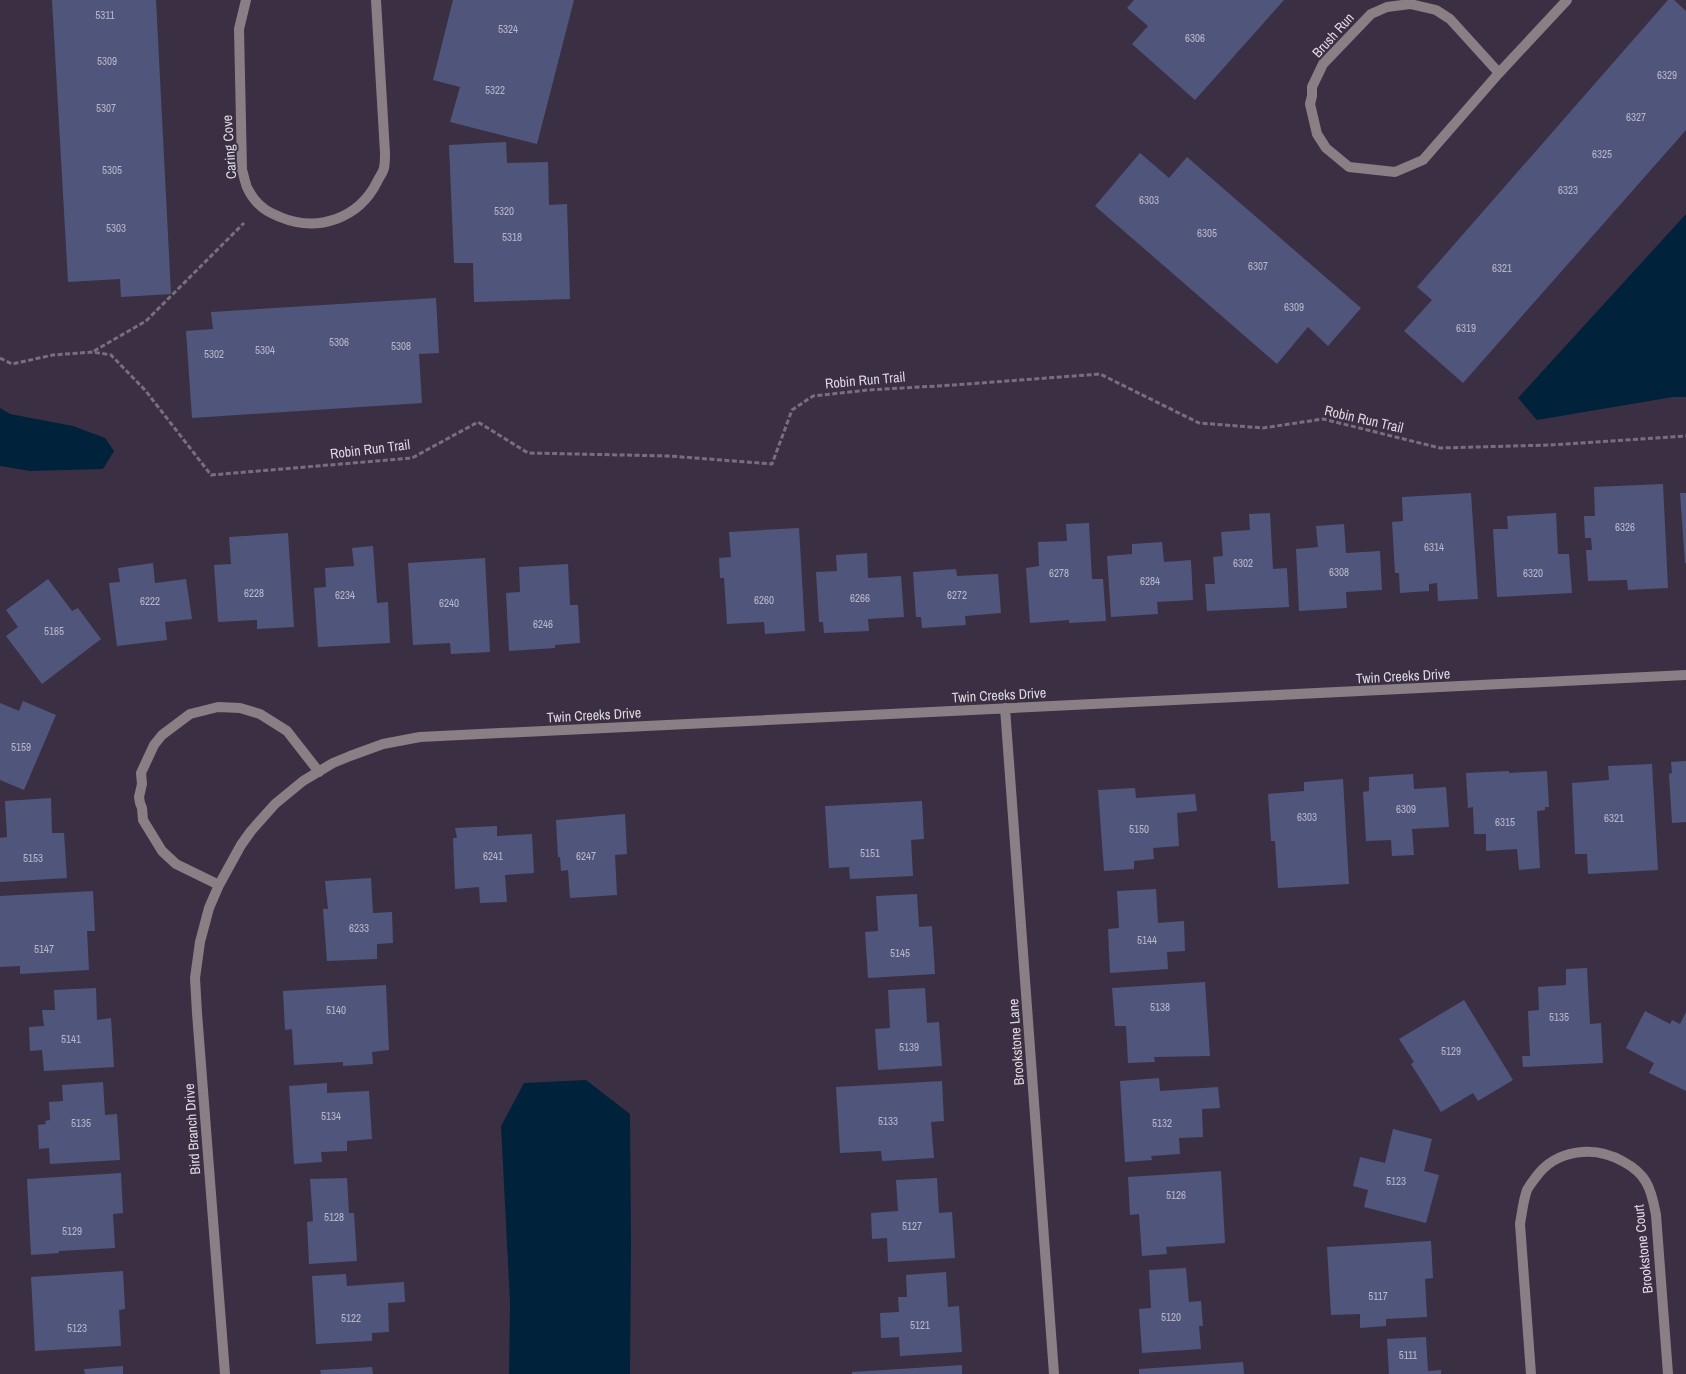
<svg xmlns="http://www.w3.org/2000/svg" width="1686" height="1374" font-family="'Archivo Narrow',sans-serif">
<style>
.water{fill:#00223b}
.building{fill:#50557c}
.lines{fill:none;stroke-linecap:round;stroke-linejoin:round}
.path{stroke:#786e7f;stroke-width:3;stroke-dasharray:5 2.5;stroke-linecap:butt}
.street{stroke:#8a7f85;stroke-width:10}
.labels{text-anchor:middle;stroke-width:4;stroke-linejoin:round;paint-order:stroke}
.number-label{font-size:11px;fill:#bbb7ca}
.street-label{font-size:14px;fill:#dfd8e4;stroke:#3b3043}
</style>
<rect width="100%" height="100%" fill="#3b3043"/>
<path class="water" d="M 1686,214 L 1686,397 L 1673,397 L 1537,420 L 1518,398 Z
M 0,408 L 10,414 L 73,426 L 105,438 L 114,451 L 103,469 L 30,471 L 0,466 Z
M 586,1080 L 630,1114 L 631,1244 L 630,1374 L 509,1374 L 510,1302 L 501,1126 L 524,1083 Z"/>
<path class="building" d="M 52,0 L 156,0 L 171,294 L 121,297 L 120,279 L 68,282 Z
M 453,0 L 574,0 L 537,144 L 450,122 L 460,87 L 433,80 Z
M 1134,0 L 1284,0 L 1195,100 L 1132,44 L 1148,26 L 1127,8 Z
M 1668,0 L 1674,0 L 1686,11 L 1686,130 L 1463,383 L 1404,331 L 1432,300 L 1417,287 Z
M 506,142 L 507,163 L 548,162 L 549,205 L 567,204 L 570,299 L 474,302 L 473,263 L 454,263 L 449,145 Z
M 1140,153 L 1169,178 L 1187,157 L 1361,308 L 1328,346 L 1308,327 L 1277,364 L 1095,206 Z
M 436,298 L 439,353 L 419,354 L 422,403 L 192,418 L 186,331 L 213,329 L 211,312 Z
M 1663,484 L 1668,588 L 1628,590 L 1627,580 L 1588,581 L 1586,550 L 1592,550 L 1591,538 L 1585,538 L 1584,516 L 1595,516 L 1594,487 Z
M 1471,493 L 1478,599 L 1438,601 L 1437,583 L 1429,584 L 1429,591 L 1400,593 L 1399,573 L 1395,573 L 1392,522 L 1403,521 L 1402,497 Z
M 1680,493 L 1686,493 L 1686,563 L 1685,563 Z
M 1270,513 L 1273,569 L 1287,568 L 1289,607 L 1207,611 L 1205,584 L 1215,584 L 1213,557 L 1223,556 L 1221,532 L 1250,530 L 1249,514 Z
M 1556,513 L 1558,554 L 1569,554 L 1572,593 L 1497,597 L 1493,529 L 1508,529 L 1507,516 Z
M 1089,523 L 1092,579 L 1103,579 L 1106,621 L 1069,623 L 1069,620 L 1030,623 L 1026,568 L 1039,566 L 1038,542 L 1067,541 L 1066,524 Z
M 1344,524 L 1346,553 L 1380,551 L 1382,590 L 1346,592 L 1347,608 L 1299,611 L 1296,549 L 1318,547 L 1316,526 Z
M 799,528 L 805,631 L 765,634 L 764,622 L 727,624 L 724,578 L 720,578 L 719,558 L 731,557 L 729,532 Z
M 288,533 L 294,627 L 257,629 L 257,620 L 218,622 L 214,565 L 231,564 L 229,537 Z
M 1162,542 L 1164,562 L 1191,560 L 1193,600 L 1157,602 L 1158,614 L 1111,617 L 1107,556 L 1132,554 L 1132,544 Z
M 373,546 L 377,603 L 388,602 L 390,643 L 318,647 L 314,588 L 326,587 L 325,568 L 354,566 L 352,548 Z
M 867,553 L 868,578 L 901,576 L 904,617 L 868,619 L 869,631 L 824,633 L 823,622 L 819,622 L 816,572 L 837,571 L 836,555 Z
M 485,558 L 490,652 L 451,654 L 450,643 L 413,645 L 408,563 Z
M 153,563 L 155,583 L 186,579 L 192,619 L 165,622 L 167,640 L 117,646 L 109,583 L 120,582 L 118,568 Z
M 568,564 L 570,605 L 578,605 L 580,643 L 555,645 L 555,648 L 509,651 L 506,593 L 520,592 L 519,567 Z
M 956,569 L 957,576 L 998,574 L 1001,613 L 965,616 L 966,625 L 922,628 L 921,617 L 916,617 L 913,572 Z
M 48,579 L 72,611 L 78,608 L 101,639 L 42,684 L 6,636 L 18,627 L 6,610 Z
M 23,701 L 56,715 L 24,790 L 0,780 L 0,703 L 19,711 Z
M 1686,761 L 1686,822 L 1672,823 L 1669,774 L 1672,773 L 1671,762 Z
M 1652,764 L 1658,870 L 1588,874 L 1587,854 L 1575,854 L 1572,783 L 1609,780 L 1608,766 Z
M 1509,771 L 1509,773 L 1547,771 L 1549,807 L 1545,807 L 1545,810 L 1537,811 L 1540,868 L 1519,870 L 1517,849 L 1486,851 L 1486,834 L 1474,834 L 1473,807 L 1468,808 L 1466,773 Z
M 1413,774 L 1414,789 L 1446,787 L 1449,827 L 1412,829 L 1414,855 L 1392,856 L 1391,840 L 1366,841 L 1363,792 L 1369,791 L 1369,777 Z
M 1343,779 L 1349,884 L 1278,888 L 1275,841 L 1271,841 L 1268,794 L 1304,791 L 1304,782 Z
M 1135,788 L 1136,798 L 1195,794 L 1197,811 L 1177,813 L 1179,846 L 1153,848 L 1154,859 L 1134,861 L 1134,869 L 1104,871 L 1098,790 Z
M 51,798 L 52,833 L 64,833 L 67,878 L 0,882 L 0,838 L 7,837 L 5,801 Z
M 922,801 L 924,839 L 911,840 L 913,876 L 850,879 L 849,867 L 829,868 L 825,806 Z
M 625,814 L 627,854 L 615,855 L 617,895 L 570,898 L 568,870 L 561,871 L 560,857 L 558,857 L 556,820 Z
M 497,826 L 497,836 L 532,834 L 534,873 L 505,875 L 507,902 L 480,903 L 479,887 L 455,889 L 453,838 L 457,838 L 455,828 Z
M 371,878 L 373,913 L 392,912 L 393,943 L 377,944 L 377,959 L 327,961 L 323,909 L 328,909 L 325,881 Z
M 1156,889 L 1158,923 L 1184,921 L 1185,951 L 1167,952 L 1168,969 L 1110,973 L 1108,929 L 1119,928 L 1117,891 Z
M 93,891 L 95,931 L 87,931 L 89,970 L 20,974 L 20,966 L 0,967 L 0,896 Z
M 917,894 L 919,927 L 932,926 L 935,974 L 868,978 L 865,932 L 878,931 L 876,896 Z
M 1587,968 L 1590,1024 L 1601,1023 L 1603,1063 L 1523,1067 L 1522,1056 L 1530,1056 L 1528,1011 L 1539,1010 L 1538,987 L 1566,985 L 1566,969 Z
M 1205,982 L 1210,1056 L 1154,1057 L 1155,1062 L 1128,1063 L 1126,1026 L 1115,1026 L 1112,988 Z
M 386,985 L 389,1050 L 372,1052 L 373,1064 L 343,1066 L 343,1062 L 294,1065 L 292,1029 L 285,1030 L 283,991 Z
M 96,988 L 97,1020 L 111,1018 L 114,1067 L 44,1071 L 42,1050 L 30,1051 L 29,1027 L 44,1026 L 42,1010 L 55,1010 L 54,990 Z
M 925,988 L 927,1023 L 939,1022 L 942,1066 L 878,1070 L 875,1029 L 890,1028 L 888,990 Z
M 1464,1000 L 1513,1080 L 1478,1101 L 1473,1093 L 1441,1112 L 1411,1064 L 1414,1062 L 1399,1039 Z
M 1645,1011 L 1670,1024 L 1672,1020 L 1680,1024 L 1686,1012 L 1686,1091 L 1649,1073 L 1654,1063 L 1626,1048 Z
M 1159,1078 L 1160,1091 L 1218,1087 L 1220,1108 L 1202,1109 L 1203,1137 L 1179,1138 L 1180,1154 L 1151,1156 L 1152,1160 L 1125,1162 L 1120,1081 Z
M 942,1081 L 944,1121 L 931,1122 L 934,1158 L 882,1161 L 881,1151 L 840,1153 L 836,1087 Z
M 103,1082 L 105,1115 L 117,1114 L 120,1160 L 50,1164 L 49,1148 L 39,1149 L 38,1125 L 46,1124 L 45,1121 L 50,1120 L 49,1102 L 63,1101 L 62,1085 Z
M 327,1083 L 327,1093 L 369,1091 L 372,1139 L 347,1141 L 347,1151 L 321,1152 L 322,1162 L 294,1164 L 289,1086 Z
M 1393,1129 L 1432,1139 L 1424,1171 L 1439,1175 L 1426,1223 L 1364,1207 L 1368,1190 L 1353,1186 L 1360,1157 L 1385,1163 Z
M 1221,1171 L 1225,1243 L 1166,1247 L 1167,1254 L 1142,1256 L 1139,1214 L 1130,1215 L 1128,1177 Z
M 121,1173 L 123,1213 L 113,1214 L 115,1248 L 59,1251 L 59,1253 L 31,1255 L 27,1179 Z
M 347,1178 L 349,1213 L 354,1213 L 357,1261 L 309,1264 L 307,1222 L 313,1221 L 310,1179 Z
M 937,1178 L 939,1213 L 952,1212 L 955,1258 L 888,1262 L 887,1238 L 872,1239 L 871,1213 L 898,1211 L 896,1180 Z
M 1431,1241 L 1433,1278 L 1425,1279 L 1427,1317 L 1386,1319 L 1386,1326 L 1360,1328 L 1360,1314 L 1331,1315 L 1327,1247 Z
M 1186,1268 L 1189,1302 L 1201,1301 L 1203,1326 L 1199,1326 L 1201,1349 L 1142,1353 L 1139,1309 L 1151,1308 L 1149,1270 Z
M 123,1271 L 125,1309 L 119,1310 L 121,1346 L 35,1351 L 31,1277 Z
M 946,1272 L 948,1307 L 959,1306 L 962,1352 L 900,1356 L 899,1337 L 881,1338 L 880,1313 L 899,1312 L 898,1297 L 907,1297 L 906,1275 Z
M 346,1274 L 347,1286 L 404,1282 L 405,1302 L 388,1303 L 389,1332 L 372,1333 L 372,1341 L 316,1344 L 312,1276 Z
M 1426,1337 L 1428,1371 L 1441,1370 L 1441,1374 L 1389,1374 L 1387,1339 Z
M 1243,1362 L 1244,1374 L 1139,1374 L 1139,1369 Z
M 962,1365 L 962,1374 L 852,1374 L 852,1372 Z
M 123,1366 L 123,1374 L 85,1374 L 84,1369 Z
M 372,1367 L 373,1374 L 321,1374 L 320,1370 Z"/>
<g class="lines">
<path class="path" d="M 94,351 L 146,321 L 244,223
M 0,358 L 12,364 L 53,355 L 93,352 L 111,355 L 145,390 L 211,475 L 412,458 L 478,422 L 528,453 L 670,456 L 772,464 L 792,410 L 813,396 L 868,390 L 954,385 L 1100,374 L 1199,423 L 1263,428 L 1323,419 L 1440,448 L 1550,445 L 1686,436"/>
<path class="street" d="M 246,0 L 239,29 L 242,170 C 244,175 244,179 246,184 C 246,187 253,198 255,200 C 261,208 272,214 280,217 C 318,233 359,218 377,182 C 379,177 383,173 384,168 C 385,163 385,158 385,153 L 376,0
M 1499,73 L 1450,19 L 1436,10 L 1410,4 L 1387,7 L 1371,14 L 1323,64 L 1312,87 L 1312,96 L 1310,104 L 1317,134 L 1326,148 L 1349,167 L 1395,172 L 1423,160 L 1499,73 L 1567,0
M 1005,708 L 1054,1374
M 219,885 L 176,864 L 162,851 L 143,820 L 142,808 L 140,803 L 139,797 L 142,784 L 141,773 L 154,745 L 162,735 L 190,714 L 218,707 L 240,708 L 260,714 L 287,731 L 319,772
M 225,1374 L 197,1013 L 195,978 L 200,942 L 209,908 L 219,885 L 241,845 L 251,831 L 275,804 L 303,781 L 333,763 L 350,756 L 383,744 L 420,737 L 1686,675
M 1531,1374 L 1520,1224 C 1522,1213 1523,1201 1527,1190 C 1529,1186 1533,1181 1536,1177 C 1556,1149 1595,1145 1624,1162 C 1633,1167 1641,1173 1646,1182 C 1652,1192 1654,1204 1656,1215 L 1668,1374"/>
</g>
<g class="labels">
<g class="number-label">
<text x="105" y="19">5311</text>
<text x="508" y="33">5324</text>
<text x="1195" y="42">6306</text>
<text x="107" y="65">5309</text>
<text x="1667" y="79">6329</text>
<text x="495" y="94">5322</text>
<text x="106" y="112">5307</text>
<text x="1636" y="121">6327</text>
<text x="1602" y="158">6325</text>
<text x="112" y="174">5305</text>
<text x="1568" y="194">6323</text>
<text x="1149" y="204">6303</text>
<text x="504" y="215">5320</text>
<text x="116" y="232">5303</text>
<text x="1207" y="237">6305</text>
<text x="512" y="241">5318</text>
<text x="1258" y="270">6307</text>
<text x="1502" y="272">6321</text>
<text x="1294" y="311">6309</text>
<text x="1466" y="332">6319</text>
<text x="339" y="346">5306</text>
<text x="401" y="350">5308</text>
<text x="265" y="354">5304</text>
<text x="214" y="358">5302</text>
<text x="1625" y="531">6326</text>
<text x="1434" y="551">6314</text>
<text x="1243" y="567">6302</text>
<text x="1339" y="576">6308</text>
<text x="1059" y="577">6278</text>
<text x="1533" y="577">6320</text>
<text x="1150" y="585">6284</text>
<text x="254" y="597">6228</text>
<text x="345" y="599">6234</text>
<text x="957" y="599">6272</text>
<text x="860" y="602">6266</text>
<text x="764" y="604">6260</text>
<text x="150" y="605">6222</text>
<text x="449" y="607">6240</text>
<text x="543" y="628">6246</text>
<text x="54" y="635">5165</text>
<text x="21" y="751">5159</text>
<text x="1406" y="813">6309</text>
<text x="1307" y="821">6303</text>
<text x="1614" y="822">6321</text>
<text x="1505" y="826">6315</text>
<text x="1139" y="833">5150</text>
<text x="870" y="857">5151</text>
<text x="493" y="860">6241</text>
<text x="586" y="860">6247</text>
<text x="33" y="862">5153</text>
<text x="359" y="932">6233</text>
<text x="1147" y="944">5144</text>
<text x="44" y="953">5147</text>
<text x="900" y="957">5145</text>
<text x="1160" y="1011">5138</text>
<text x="336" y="1014">5140</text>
<text x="1559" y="1021">5135</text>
<text x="71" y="1043">5141</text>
<text x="909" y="1051">5139</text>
<text x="1451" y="1055">5129</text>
<text x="331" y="1120">5134</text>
<text x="888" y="1125">5133</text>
<text x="81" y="1127">5135</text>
<text x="1162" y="1127">5132</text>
<text x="1396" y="1185">5123</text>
<text x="1176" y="1199">5126</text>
<text x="334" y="1221">5128</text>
<text x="912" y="1230">5127</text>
<text x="72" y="1235">5129</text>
<text x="1378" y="1300">5117</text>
<text x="1171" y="1321">5120</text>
<text x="351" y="1322">5122</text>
<text x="920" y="1329">5121</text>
<text x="77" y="1332">5123</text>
<text x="1408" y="1359">5111</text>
</g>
<g class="street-label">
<text transform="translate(1333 35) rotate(-48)" y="5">Brush Run</text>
<text transform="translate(229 147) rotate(-94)" y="5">Caring Cove</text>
<text transform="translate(865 380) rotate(-5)" y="5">Robin Run Trail</text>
<text transform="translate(1364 419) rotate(13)" y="5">Robin Run Trail</text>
<text transform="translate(370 449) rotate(-7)" y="5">Robin Run Trail</text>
<text transform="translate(1403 676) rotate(-3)" y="5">Twin Creeks Drive</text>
<text transform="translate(999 695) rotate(-3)" y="5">Twin Creeks Drive</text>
<text transform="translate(594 715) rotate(-3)" y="5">Twin Creeks Drive</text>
<text transform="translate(1016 1042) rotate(-94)" y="5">Brookstone Lane</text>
<text transform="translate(192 1129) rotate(-94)" y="5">Bird Branch Drive</text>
<text transform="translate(1643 1249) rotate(-96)" y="5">Brookstone Court</text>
</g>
</g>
</svg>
